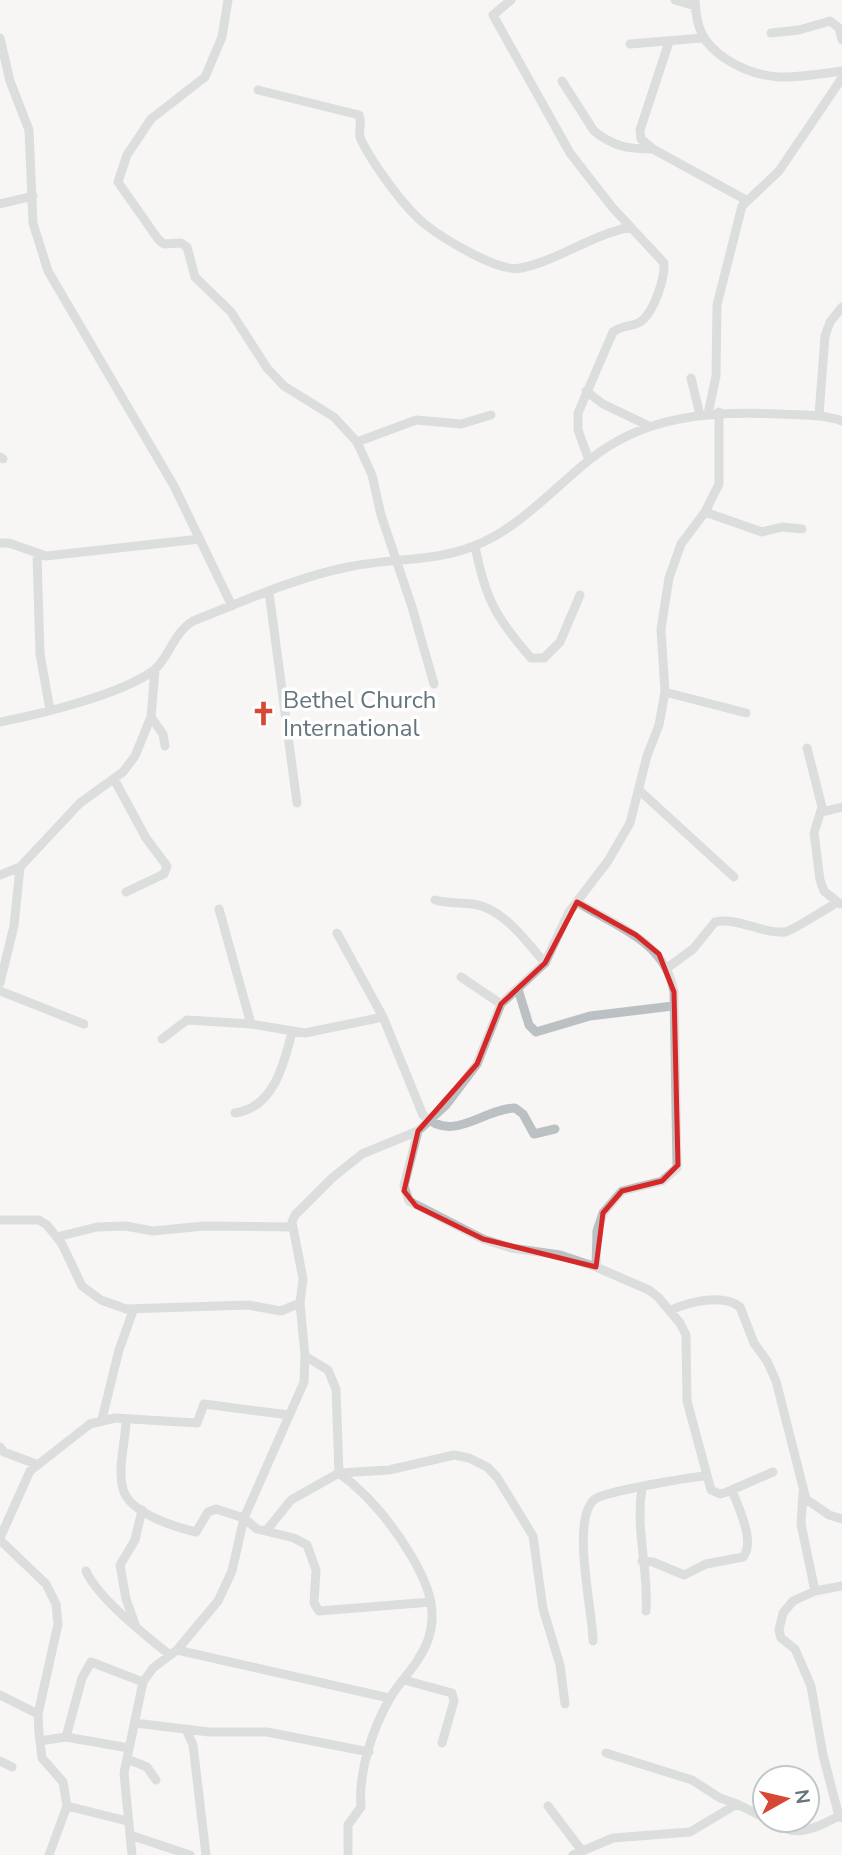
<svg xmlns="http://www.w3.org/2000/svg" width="842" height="1855" font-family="'Nunito Sans',sans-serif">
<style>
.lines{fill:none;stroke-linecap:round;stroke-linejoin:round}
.minor{stroke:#bbc1c3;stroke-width:9}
.marked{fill:none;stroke:#d62828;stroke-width:5;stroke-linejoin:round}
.labels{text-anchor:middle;stroke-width:7;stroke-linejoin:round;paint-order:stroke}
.poi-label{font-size:24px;fill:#64757d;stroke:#fff;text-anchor:start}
</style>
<rect width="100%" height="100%" fill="#f7f6f4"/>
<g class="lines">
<path class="minor" d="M 228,0 L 222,37 L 205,77 L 151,119 L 127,155 L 118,182 L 158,239 L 164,244 L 181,243 L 187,247 L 195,277 L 231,312 L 267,368 L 284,386 L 334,417 L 357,442 L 372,475 L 381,515 L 412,607 L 434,684
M 511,0 L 493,15 L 570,153 L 612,207 L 664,263 C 665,278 654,313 640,322 C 632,327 622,325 613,332 L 578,413 L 578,430 L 589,460
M 675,0 L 695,6
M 695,0 C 696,28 703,44 726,59 C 766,85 798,77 842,71
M 771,33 L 799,30 L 830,21 L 839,28 L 842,40
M 0,38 L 10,81 L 29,130 L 33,223 L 48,271 L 174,486 L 232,606
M 669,42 L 640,130 L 641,139 L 653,149 L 746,200
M 630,44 L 702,38
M 562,81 L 594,131 C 614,147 628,149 653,149
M 258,90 L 359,115 C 363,123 357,131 361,140 C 373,164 405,209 426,225 C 444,239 499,273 521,268 C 559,260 593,234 631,227
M 0,204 L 33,196
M 691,378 L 700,415
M 586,391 L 603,404 L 647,425
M 708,414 L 716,376 L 717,305 L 742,206 L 779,171 L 842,78
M 819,415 L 825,336 L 830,322 L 842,307
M 357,442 L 416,420 L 461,424 L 491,415
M 0,457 L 3,459
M 705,512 L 762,532 L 782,527 L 802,529
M 0,543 L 9,543 L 46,556 L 200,539
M 475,546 C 485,598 496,618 531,658 L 544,658 L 560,642 L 580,595
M 37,555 L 40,654 L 50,710
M 269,592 L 297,803
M 665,692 L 746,713
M 151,717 L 163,734 L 165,746
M 0,722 C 41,714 119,695 153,671 C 169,659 172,634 193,621 C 244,601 294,578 348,567 C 389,558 435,562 474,546 C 518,529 552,490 588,461 C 644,415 710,411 779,414 C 800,415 822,414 842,421
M 807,748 L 822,807 L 814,833 L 820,880 L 824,891 L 840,904
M 114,779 L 146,838 L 167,866 L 164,874 L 126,892
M 639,790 L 734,877
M 822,812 L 842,807
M 0,875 L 20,867
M 435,900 C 448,904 460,902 473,904 C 504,909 525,940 545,963
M 577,902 C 616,927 665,940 674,992 L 677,1168 L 662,1181 L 622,1191 L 603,1213 L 597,1231 L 596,1267
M 219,909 L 251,1024
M 337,933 L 383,1017
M 667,968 L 693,949 L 715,922 C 739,917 762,934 785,932 C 791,931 830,907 837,902
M 461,977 L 501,1004
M 0,983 L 14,926 L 20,867 L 80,803 L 123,772 L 135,756 L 151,717 L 155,670
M 518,989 L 529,1025 L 536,1032 L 590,1016 L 673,1006
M 0,991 L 84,1024
M 162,1039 L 187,1020 L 251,1024 L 305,1033 L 383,1017 L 423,1115 C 453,1144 482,1109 515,1108 L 523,1114 L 534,1134 L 555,1129
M 235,1113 C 273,1108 284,1065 292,1032
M 418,1131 L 404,1186 L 409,1201 L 483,1239 L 511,1248 L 560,1255 L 596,1267 L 649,1290 L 658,1297 L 680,1323 L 686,1335 L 687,1401 L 711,1490 L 720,1494 L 727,1492 L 773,1472
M 0,1220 L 39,1220 L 47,1225 L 62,1244 L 82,1286 L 101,1300 L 126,1309 L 248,1305 L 281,1311 L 300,1303
M 57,1237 L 97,1227 L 125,1226 L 153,1231 L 204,1226 L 291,1227
M 671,1310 C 689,1302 723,1293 740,1307 L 754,1343 L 767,1361 L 776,1381 L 806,1499 L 829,1515 L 842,1519
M 305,1356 L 328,1370 L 336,1389 L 339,1473 C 368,1494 390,1521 409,1552 C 431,1588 444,1622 417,1661 C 409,1674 396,1686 389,1700 C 372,1730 358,1773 361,1807 L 348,1825 L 348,1855
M 102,1419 L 119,1350 L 133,1311
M 126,1419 C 126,1441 117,1468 123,1489 C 129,1513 175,1527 196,1532 L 208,1512 L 216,1509 L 244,1518 L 257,1529 L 294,1538 L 307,1545 L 316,1570 L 314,1603 L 319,1611 L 431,1602
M 0,1447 L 4,1452 L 36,1464
M 642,1488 C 635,1530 649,1570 646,1611
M 803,1493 L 801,1524 L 815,1591
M 266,1531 L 291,1500 L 339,1473 L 389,1470 L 454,1455 L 469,1458 L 487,1467 L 497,1477 L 533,1536 L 543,1609 L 560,1665 L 565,1704
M 0,1538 L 30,1471 L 90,1424 L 115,1418 L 197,1423 L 204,1404 L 289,1415
M 0,1540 L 46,1584 L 56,1604 L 58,1624 L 38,1714 L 39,1733 L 42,1758 L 63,1782 L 67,1806 L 49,1855
M 642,1561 L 653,1562 L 684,1575 L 706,1564 L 743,1557 C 756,1542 738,1507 732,1490
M 86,1571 C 97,1597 147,1637 170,1655
M 135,1624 L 126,1599 L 120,1565 L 135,1540 L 142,1510
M 593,1641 C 593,1612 570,1518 595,1499 C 607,1491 686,1478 705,1476
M 177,1650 L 389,1698
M 404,1680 L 452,1693 L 454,1701 L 442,1743
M 0,1695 L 38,1714
M 135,1723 L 209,1732 L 267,1732 L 369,1752
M 186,1729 L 193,1745 L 206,1855
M 66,1737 L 82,1678 L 91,1662 L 143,1682
M 40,1741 L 66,1737 L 129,1748
M 606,1753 L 692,1780 L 720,1798 L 737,1804
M 127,1759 L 147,1767 L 156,1780
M 0,1761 L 12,1767
M 67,1806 L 127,1821
M 548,1806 L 582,1851
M 839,1816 L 823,1755 L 811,1686 L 795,1649 L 781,1638 L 779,1630 L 783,1613 L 793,1601 L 815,1591 L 842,1586
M 767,1820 C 796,1839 811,1830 839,1816 L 842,1818
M 130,1835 L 190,1855
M 132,1855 L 124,1773 L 143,1682 L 153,1668 L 177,1650 L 218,1601 L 232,1571 L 244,1518 L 304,1382 L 305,1356 L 300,1303 L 303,1279 L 292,1222 L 295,1215 L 332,1178 L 362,1154 L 418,1131 L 446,1105 L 477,1064 L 501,1004 L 545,963 L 569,912 L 608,861 L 630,823 L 647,756 L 659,725 L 665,692 L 661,629 L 669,578 L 681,544 L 705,512 L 719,484 L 719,412
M 573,1855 L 613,1838 L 690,1832 L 737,1804 L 765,1818"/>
</g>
<path d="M0 0H842V1855H0ZM 577,902 L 636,935 L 659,954 L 674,992 L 678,1165 L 662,1181 L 622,1191 L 603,1213 L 596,1267 L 483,1239 L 416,1206 L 404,1191 L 418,1131 L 477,1064 L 501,1004 L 545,963 Z" fill="#f7f6f4" fill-opacity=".55" fill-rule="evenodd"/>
<path class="marked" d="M 577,902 L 636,935 L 659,954 L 674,992 L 678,1165 L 662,1181 L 622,1191 L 603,1213 L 596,1267 L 483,1239 L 416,1206 L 404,1191 L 418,1131 L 477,1064 L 501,1004 L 545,963 Z"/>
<defs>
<symbol id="church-bare" viewBox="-9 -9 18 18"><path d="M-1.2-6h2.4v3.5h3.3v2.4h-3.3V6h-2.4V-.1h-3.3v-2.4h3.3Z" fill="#d74834" stroke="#fff" stroke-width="2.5" paint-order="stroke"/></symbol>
</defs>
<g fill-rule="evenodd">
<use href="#church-bare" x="246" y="696" width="35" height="35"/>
</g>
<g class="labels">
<g class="poi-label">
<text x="283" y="708">Bethel Church<tspan x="283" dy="28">International</tspan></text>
</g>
</g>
<g transform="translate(786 1799) rotate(82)"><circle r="33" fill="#ffffff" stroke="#c1c8cb" stroke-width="2"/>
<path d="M0-5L12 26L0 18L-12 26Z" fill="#d74834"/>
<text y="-10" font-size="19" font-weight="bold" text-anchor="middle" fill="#64757d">N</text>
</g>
</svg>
